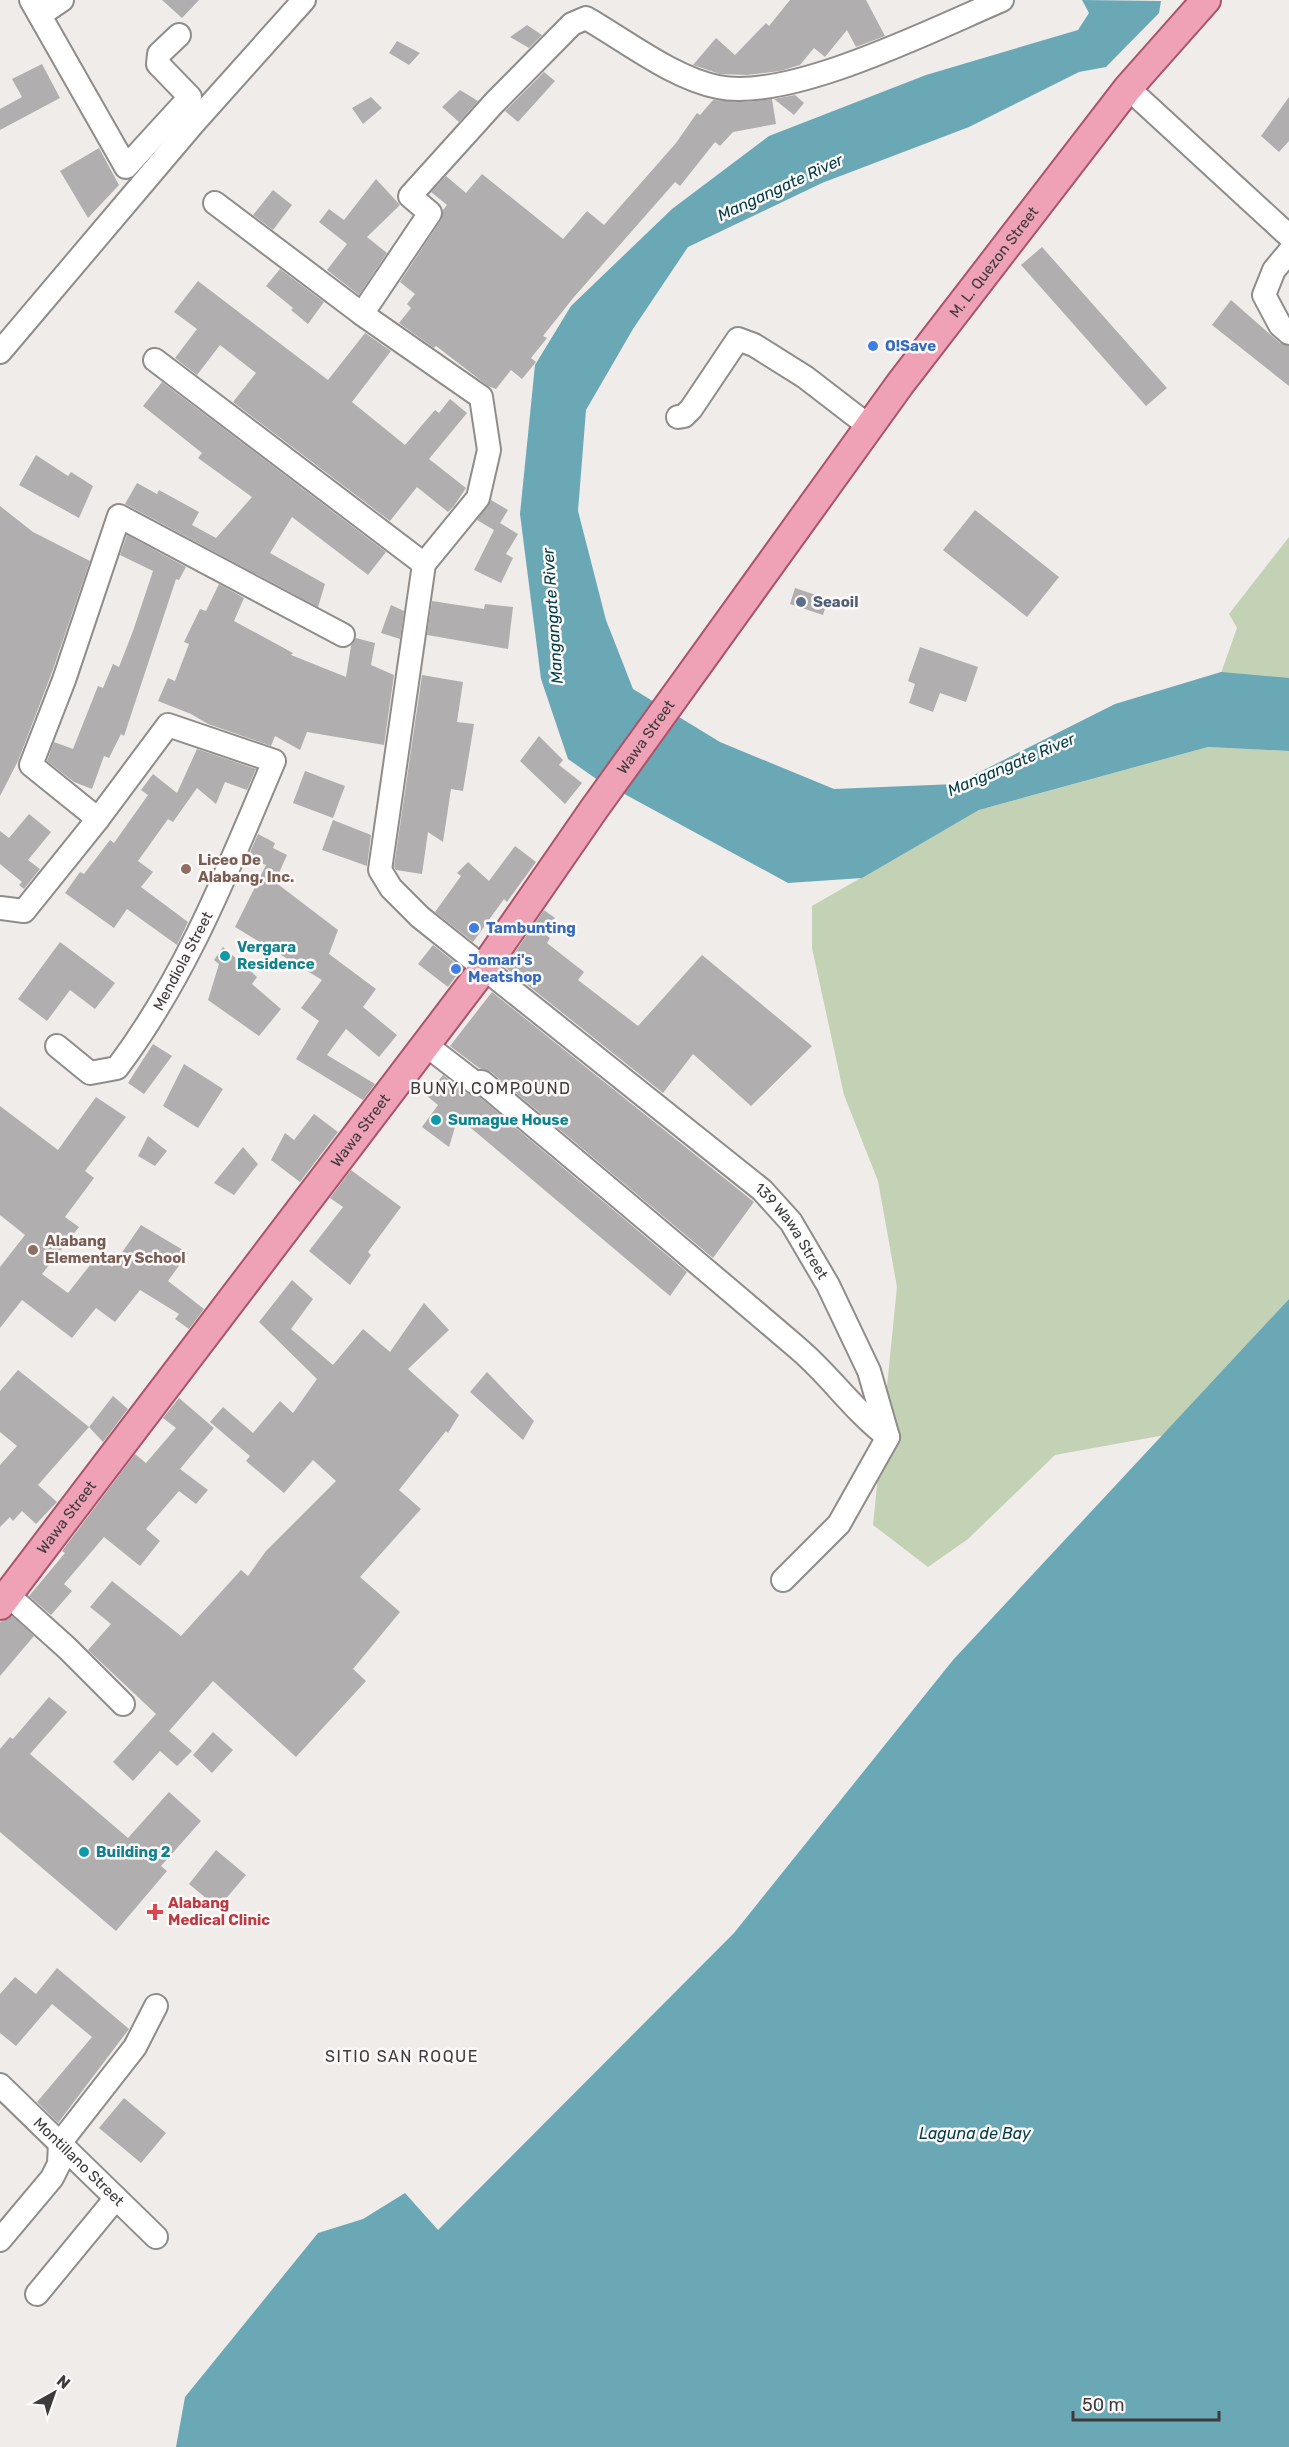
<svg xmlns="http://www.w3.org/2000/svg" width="1289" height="2447" font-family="Rubik,sans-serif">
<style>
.green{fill:#c3d2b4}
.water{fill:#6ba8b6}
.building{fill:#b1aeb0}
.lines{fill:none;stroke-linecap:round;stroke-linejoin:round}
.minor-casing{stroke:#8f8c8a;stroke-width:26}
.major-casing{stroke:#aa546b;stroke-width:32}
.minor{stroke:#fff;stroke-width:22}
.major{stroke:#efa1b6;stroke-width:28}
.shop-dot{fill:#3f7fe0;stroke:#fdf9f8;stroke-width:2}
.service-dot{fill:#5c6f8a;stroke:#fdf9f8;stroke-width:2}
.education-dot{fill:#8d6e63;stroke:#fdf9f8;stroke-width:2}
.culture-dot{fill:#0f9aa8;stroke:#fdf9f8;stroke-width:2}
.health-dot{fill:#e0444e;stroke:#fdf9f8;stroke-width:2}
.labels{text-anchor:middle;stroke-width:5;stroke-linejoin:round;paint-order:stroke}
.street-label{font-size:15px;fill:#3d3b3b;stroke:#fdf9f8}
.shop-label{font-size:15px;font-weight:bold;fill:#366cbe;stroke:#fdf9f8;text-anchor:start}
.service-label{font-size:15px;font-weight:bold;fill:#4e5e75;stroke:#fdf9f8;text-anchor:start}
.education-label{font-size:15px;font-weight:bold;fill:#785e54;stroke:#fdf9f8;text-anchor:start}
.culture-label{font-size:15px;font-weight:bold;fill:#0d838f;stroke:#fdf9f8;text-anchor:start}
.health-label{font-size:15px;font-weight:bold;fill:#be3a42;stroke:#fdf9f8;text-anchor:start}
.water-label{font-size:16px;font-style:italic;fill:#013d47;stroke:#fdf9f8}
.neighbourhood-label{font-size:16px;letter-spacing:1.5px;fill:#3d3b3b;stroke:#fdf9f8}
</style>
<rect width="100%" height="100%" fill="#efecea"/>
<path class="green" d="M 1289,537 L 1289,687 L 1216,687 L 1237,628 L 1229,614 Z
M 1208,747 L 1289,751 L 1289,1299 L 1165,1435 L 1055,1455 L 968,1539 L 928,1567 L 873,1525 L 897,1287 L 878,1181 L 844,1095 L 812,948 L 812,906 L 979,810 Z"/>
<path class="water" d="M 1082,0 L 1161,1 L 1159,13 L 1106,67 L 1079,72 L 969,127 L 822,183 L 688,247 L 633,329 L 586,410 L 578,511 L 606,620 L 633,689 L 720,742 L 834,789 L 956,784 L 1115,704 L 1221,672 L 1289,678 L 1289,751 L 1208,747 L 979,810 L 862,878 L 788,883 L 595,778 L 568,759 L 541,679 L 520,514 L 535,365 L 571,306 L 672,209 L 769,136 L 926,75 L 1078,30 L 1089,13 Z
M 1289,1299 L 1289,2447 L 176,2447 L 185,2397 L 318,2233 L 363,2219 L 405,2193 L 438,2230 L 734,1933 L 953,1660 Z"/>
<path class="building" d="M 162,0 L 199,0 L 182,18 Z
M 790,0 L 866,0 L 885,36 L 856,47 L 847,30 L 825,57 L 814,48 L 800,65 L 780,71 L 747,75 L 720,74 L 693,65 L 716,38 L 735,55 L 766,23 L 769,26 Z
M 527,25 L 542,35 L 529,48 L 510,37 Z
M 397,41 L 420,53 L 409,65 L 389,53 Z
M 42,64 L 60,98 L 0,130 L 0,109 L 22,97 L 12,79 Z
M 544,72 L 555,81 L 518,122 L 505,111 Z
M 460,90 L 478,101 L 459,122 L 442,107 Z
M 795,95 L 804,103 L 794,115 L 774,99 Z
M 371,97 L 382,108 L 363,124 L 352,108 Z
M 1289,97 L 1289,141 L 1279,152 L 1261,136 Z
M 772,99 L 776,124 L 733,132 L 720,146 L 715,142 L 680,186 L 675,182 L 574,297 L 543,336 L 547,338 L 531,358 L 536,362 L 522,379 L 511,370 L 496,389 L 488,386 L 436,346 L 434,348 L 399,323 L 411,308 L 407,304 L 415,294 L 400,282 L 441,220 L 443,210 L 447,205 L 431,192 L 446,176 L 466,193 L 482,174 L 563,239 L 587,211 L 604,225 L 676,143 L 697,113 L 700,115 L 713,100 L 747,102 Z
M 99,148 L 119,185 L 88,218 L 60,171 Z
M 376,179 L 400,205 L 367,237 L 387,253 L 359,295 L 327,270 L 347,244 L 319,222 L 329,209 L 344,220 Z
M 273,190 L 292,205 L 273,230 L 253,215 Z
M 1042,247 L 1167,388 L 1146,406 L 1021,265 Z
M 280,269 L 324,302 L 308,324 L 291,310 L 293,308 L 266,286 Z
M 198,281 L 328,380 L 365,333 L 391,351 L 352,402 L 405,445 L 435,410 L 439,413 L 450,399 L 467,413 L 429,459 L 466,488 L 454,506 L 448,512 L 417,487 L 390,521 L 233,402 L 256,373 L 220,345 L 197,375 L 175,358 L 197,329 L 174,312 Z
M 1231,300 L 1280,343 L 1289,346 L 1289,386 L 1212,325 Z
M 162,382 L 386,552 L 368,575 L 292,517 L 270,553 L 325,584 L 318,607 L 125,504 L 137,483 L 157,494 L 159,490 L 199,512 L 192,525 L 216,538 L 252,497 L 198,458 L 202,453 L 143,406 Z
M 36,455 L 68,476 L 71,472 L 93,486 L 79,518 L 19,485 Z
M 491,500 L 508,510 L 500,523 L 518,534 L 506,554 L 513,558 L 501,583 L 474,570 L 494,530 L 477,520 Z
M 0,506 L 33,532 L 90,561 L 51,675 L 18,761 L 0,796 Z
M 975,510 L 1059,577 L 1027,617 L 943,550 Z
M 127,535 L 186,567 L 179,580 L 176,579 L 124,736 L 121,734 L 109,758 L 104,756 L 92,789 L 74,782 L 47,761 L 54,742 L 73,749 L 98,686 L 103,688 L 113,664 L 119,667 L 133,631 L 153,571 L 120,555 Z
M 219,584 L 244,598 L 234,621 L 293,653 L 291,655 L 346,677 L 351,646 L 356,638 L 375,643 L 371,665 L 394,675 L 384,745 L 307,732 L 300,750 L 275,736 L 271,746 L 208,724 L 191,714 L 158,701 L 168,678 L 175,681 L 189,644 L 184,642 L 200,609 L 206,611 Z
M 795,588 L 828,599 L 823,615 L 790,604 Z
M 432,601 L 484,609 L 485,604 L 513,607 L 508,649 L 427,635 Z
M 391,605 L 404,611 L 400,639 L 381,633 Z
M 920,647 L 978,667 L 966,702 L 940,693 L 933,712 L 909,703 L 915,684 L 908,681 Z
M 422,675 L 463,682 L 457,722 L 474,724 L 463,791 L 451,789 L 443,842 L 428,832 L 422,874 L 396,870 L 394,867 Z
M 539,736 L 563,760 L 559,765 L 582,783 L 565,804 L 520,761 Z
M 197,749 L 256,769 L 247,790 L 225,782 L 216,804 L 197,788 L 173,822 L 168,819 L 138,861 L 153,872 L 141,887 L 188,922 L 177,945 L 127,909 L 114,928 L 65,893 L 80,872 L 84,874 L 110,840 L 114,843 L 148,795 L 141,790 L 153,774 L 177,793 Z
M 305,771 L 345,786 L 333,818 L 293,803 Z
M 29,814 L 51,832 L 28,860 L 40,869 L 24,889 L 19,885 L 22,882 L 0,864 L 0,831 L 9,838 Z
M 333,820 L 371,835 L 367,866 L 322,850 Z
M 258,834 L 275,843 L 273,848 L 287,855 L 275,882 L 338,930 L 329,954 L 376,989 L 363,1007 L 397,1035 L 379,1057 L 346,1029 L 327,1055 L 375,1084 L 363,1100 L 296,1059 L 319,1021 L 301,1008 L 322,980 L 235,927 L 266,865 L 248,857 Z
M 515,846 L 536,862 L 507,902 L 504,899 L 473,942 L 435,912 L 461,876 L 457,873 L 468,862 L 489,881 Z
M 544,910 L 555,918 L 543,933 L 550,938 L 547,943 L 584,972 L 578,980 L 638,1026 L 702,955 L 812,1046 L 751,1106 L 693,1054 L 663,1093 L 505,967 Z
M 60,942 L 115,983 L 95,1009 L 70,990 L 47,1021 L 18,999 Z
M 433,945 L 462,968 L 448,987 L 418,964 Z
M 223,947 L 257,977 L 252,984 L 281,1009 L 259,1036 L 208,1000 L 219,964 L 214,960 Z
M 492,992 L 754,1202 L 713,1258 L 491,1072 L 479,1068 L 450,1046 Z
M 153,1044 L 172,1056 L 144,1094 L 128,1083 Z
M 184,1064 L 223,1089 L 198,1128 L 163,1106 Z
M 443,1075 L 466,1093 L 477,1095 L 687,1272 L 670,1296 L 458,1117 L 449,1147 L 422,1127 L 438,1105 L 427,1096 Z
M 96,1097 L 126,1117 L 85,1171 L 94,1178 L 65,1217 L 79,1227 L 42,1274 L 68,1293 L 98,1255 L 112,1267 L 141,1225 L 188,1253 L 168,1281 L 204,1309 L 189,1329 L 175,1319 L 179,1314 L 140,1290 L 115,1322 L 96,1308 L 72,1338 L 22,1300 L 0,1328 L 0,1267 L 25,1235 L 0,1215 L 0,1106 L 58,1150 Z
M 314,1114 L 338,1132 L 300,1182 L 271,1160 L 285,1133 L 294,1140 Z
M 148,1136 L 167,1151 L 155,1166 L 138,1156 Z
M 243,1147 L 258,1164 L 234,1195 L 214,1183 Z
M 351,1170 L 401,1207 L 368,1252 L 371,1255 L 350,1285 L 309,1251 L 343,1207 L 330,1198 Z
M 292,1280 L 313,1299 L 291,1329 L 333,1365 L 363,1329 L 390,1352 L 424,1303 L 449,1330 L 408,1369 L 459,1415 L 448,1433 L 446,1431 L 399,1490 L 421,1509 L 360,1577 L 400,1612 L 353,1669 L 366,1681 L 296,1757 L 213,1681 L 169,1731 L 192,1751 L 177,1766 L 160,1751 L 133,1781 L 113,1762 L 156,1714 L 88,1650 L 111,1624 L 90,1607 L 112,1581 L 181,1636 L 241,1570 L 248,1576 L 266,1551 L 336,1481 L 313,1460 L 284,1493 L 246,1461 L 250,1456 L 210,1422 L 223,1407 L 253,1433 L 280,1401 L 293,1413 L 317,1379 L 259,1322 Z
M 18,1370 L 89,1427 L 38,1485 L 57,1502 L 36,1524 L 22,1511 L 13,1521 L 10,1517 L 0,1527 L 0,1465 L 17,1446 L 0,1432 L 0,1391 Z
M 487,1372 L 534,1421 L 523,1440 L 470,1392 Z
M 113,1396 L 128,1409 L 103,1442 L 89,1427 Z
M 179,1398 L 214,1428 L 180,1469 L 208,1490 L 196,1504 L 179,1491 L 146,1529 L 160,1541 L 140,1566 L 104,1537 L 64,1584 L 72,1591 L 51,1615 L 29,1596 L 65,1553 L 62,1551 L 135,1454 L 146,1463 L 176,1428 L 163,1418 Z
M 12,1616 L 34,1636 L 0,1676 L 0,1622 Z
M 49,1697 L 67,1712 L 30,1754 L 128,1838 L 169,1792 L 201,1821 L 161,1866 L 167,1871 L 116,1931 L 0,1832 L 0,1749 L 10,1737 L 13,1739 Z
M 213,1732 L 233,1750 L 212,1773 L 193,1755 Z
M 216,1850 L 246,1875 L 218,1908 L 189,1884 Z
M 57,1968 L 129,2029 L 58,2123 L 37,2102 L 92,2037 L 52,2004 L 16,2046 L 0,2033 L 0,1994 L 15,1977 L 36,1994 Z
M 124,2098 L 166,2133 L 141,2163 L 99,2128 Z"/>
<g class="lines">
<defs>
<g id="minor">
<path d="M 31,0 L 126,167 L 190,97 L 158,64 L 159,54 L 179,35"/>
<path d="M 40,15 L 62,0"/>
<path d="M 1128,88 L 1289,236"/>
<path id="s1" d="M 215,203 L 362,314 L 481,397 L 489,450 L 478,498 L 424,564 L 380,870 L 391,888 L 420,917 L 762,1190 L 791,1222 L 828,1285 L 869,1371 L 888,1437 L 839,1524 L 783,1580"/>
<path d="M 1289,252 L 1274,270 L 1264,295 L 1280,325 L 1289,333"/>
<path d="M 362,314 L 430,213 L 410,196 L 494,103 L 572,24 L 586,18 C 626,41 673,78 718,87 C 789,102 934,29 1002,0"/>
<path d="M 0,352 L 193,124 L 304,0"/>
<path d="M 155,360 L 424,564"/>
<path d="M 678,417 L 684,416 L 691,409 L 738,339 L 754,345 L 805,377 L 870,427"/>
<path d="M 98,819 L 31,765 L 64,680 L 119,516 L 343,635"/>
<path d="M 0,908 L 24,911 L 98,819 L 168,725 L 274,761 C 229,867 187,975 117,1068 L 90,1073 L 57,1046"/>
<path d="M 426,1045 L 474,1082 L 482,1082 C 588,1171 695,1260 801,1351 C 832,1378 855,1412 888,1437"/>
<path d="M 8,1595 L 67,1648 L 123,1704"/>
<path id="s2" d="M 0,2085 L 156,2237"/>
<path d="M 0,2240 L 52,2178 L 59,2164 L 60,2143 L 135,2047 L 156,2006"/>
<path d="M 37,2294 L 116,2198"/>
</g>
<g id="major">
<path id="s3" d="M 0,1605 L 484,968 L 594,809 L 900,384 L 1128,88 L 1206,0"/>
</g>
</defs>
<use href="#minor" class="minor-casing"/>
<use href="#major" class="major-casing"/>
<use href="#minor" class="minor"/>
<use href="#major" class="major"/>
</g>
<g class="shop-dot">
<circle cx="873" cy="346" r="6"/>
<circle cx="474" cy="928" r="6"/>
<circle cx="456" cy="969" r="6"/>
</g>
<circle class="service-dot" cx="801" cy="602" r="6"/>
<g class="education-dot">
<circle cx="186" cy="869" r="6"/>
<circle cx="33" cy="1250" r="6"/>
</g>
<g class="culture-dot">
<circle cx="225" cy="956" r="6"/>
<circle cx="436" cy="1120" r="6"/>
<circle cx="84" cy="1852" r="6"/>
</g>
<path class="health-dot" d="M152 1903h6v6h6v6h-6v6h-6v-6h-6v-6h6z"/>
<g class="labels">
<g class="street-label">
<text dy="5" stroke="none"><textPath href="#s3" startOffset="1671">M. L. Quezon Street</textPath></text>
<text dy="5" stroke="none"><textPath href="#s3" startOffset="1082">Wawa Street</textPath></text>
<text transform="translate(183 961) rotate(-62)" y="5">Mendiola Street</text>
<text dy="5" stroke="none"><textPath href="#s3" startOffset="596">Wawa Street</textPath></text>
<text dy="5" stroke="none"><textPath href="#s1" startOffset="1377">139 Wawa Street</textPath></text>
<text dy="5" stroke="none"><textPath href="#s3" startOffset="110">Wawa Street</textPath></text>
<text dy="5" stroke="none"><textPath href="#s2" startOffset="110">Montillano Street</textPath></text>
</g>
<g class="shop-label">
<text x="885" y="351">O!Save</text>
<text x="486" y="933">Tambunting</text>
<text x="468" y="965">Jomari's<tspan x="468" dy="17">Meatshop</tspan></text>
</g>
<g class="service-label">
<text x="813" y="607">Seaoil</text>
</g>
<g class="education-label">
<text x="198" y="865">Liceo De<tspan x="198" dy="17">Alabang, Inc.</tspan></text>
<text x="45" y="1246">Alabang<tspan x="45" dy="17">Elementary School</tspan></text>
</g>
<g class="culture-label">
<text x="237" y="952">Vergara<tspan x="237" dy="17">Residence</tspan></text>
<text x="448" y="1125">Sumague House</text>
<text x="96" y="1857">Building 2</text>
</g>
<g class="health-label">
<text x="168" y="1908">Alabang<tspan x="168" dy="17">Medical Clinic</tspan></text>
</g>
<g class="water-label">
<text transform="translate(780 187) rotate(-25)" y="6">Mangangate River</text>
<text transform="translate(552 616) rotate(-94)" y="6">Mangangate River</text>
<text transform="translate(1011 764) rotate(-23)" y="6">Mangangate River</text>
<text x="975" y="2139">Laguna de Bay</text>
</g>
<g class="neighbourhood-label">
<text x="491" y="1094">BUNYI COMPOUND</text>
<text x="402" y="2062">SITIO SAN ROQUE</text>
</g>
</g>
<g transform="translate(54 2393) rotate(40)" stroke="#fdf9f8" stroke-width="4.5" paint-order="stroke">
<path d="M0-4.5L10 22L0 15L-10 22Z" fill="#3d3b3b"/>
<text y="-9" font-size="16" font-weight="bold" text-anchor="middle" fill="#3d3b3b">N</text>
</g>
<path d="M1073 2411v9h146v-9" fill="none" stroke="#3d3b3b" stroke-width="3"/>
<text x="1082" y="2411" font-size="18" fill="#3d3b3b" stroke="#fdf9f8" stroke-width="4.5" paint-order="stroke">50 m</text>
</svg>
